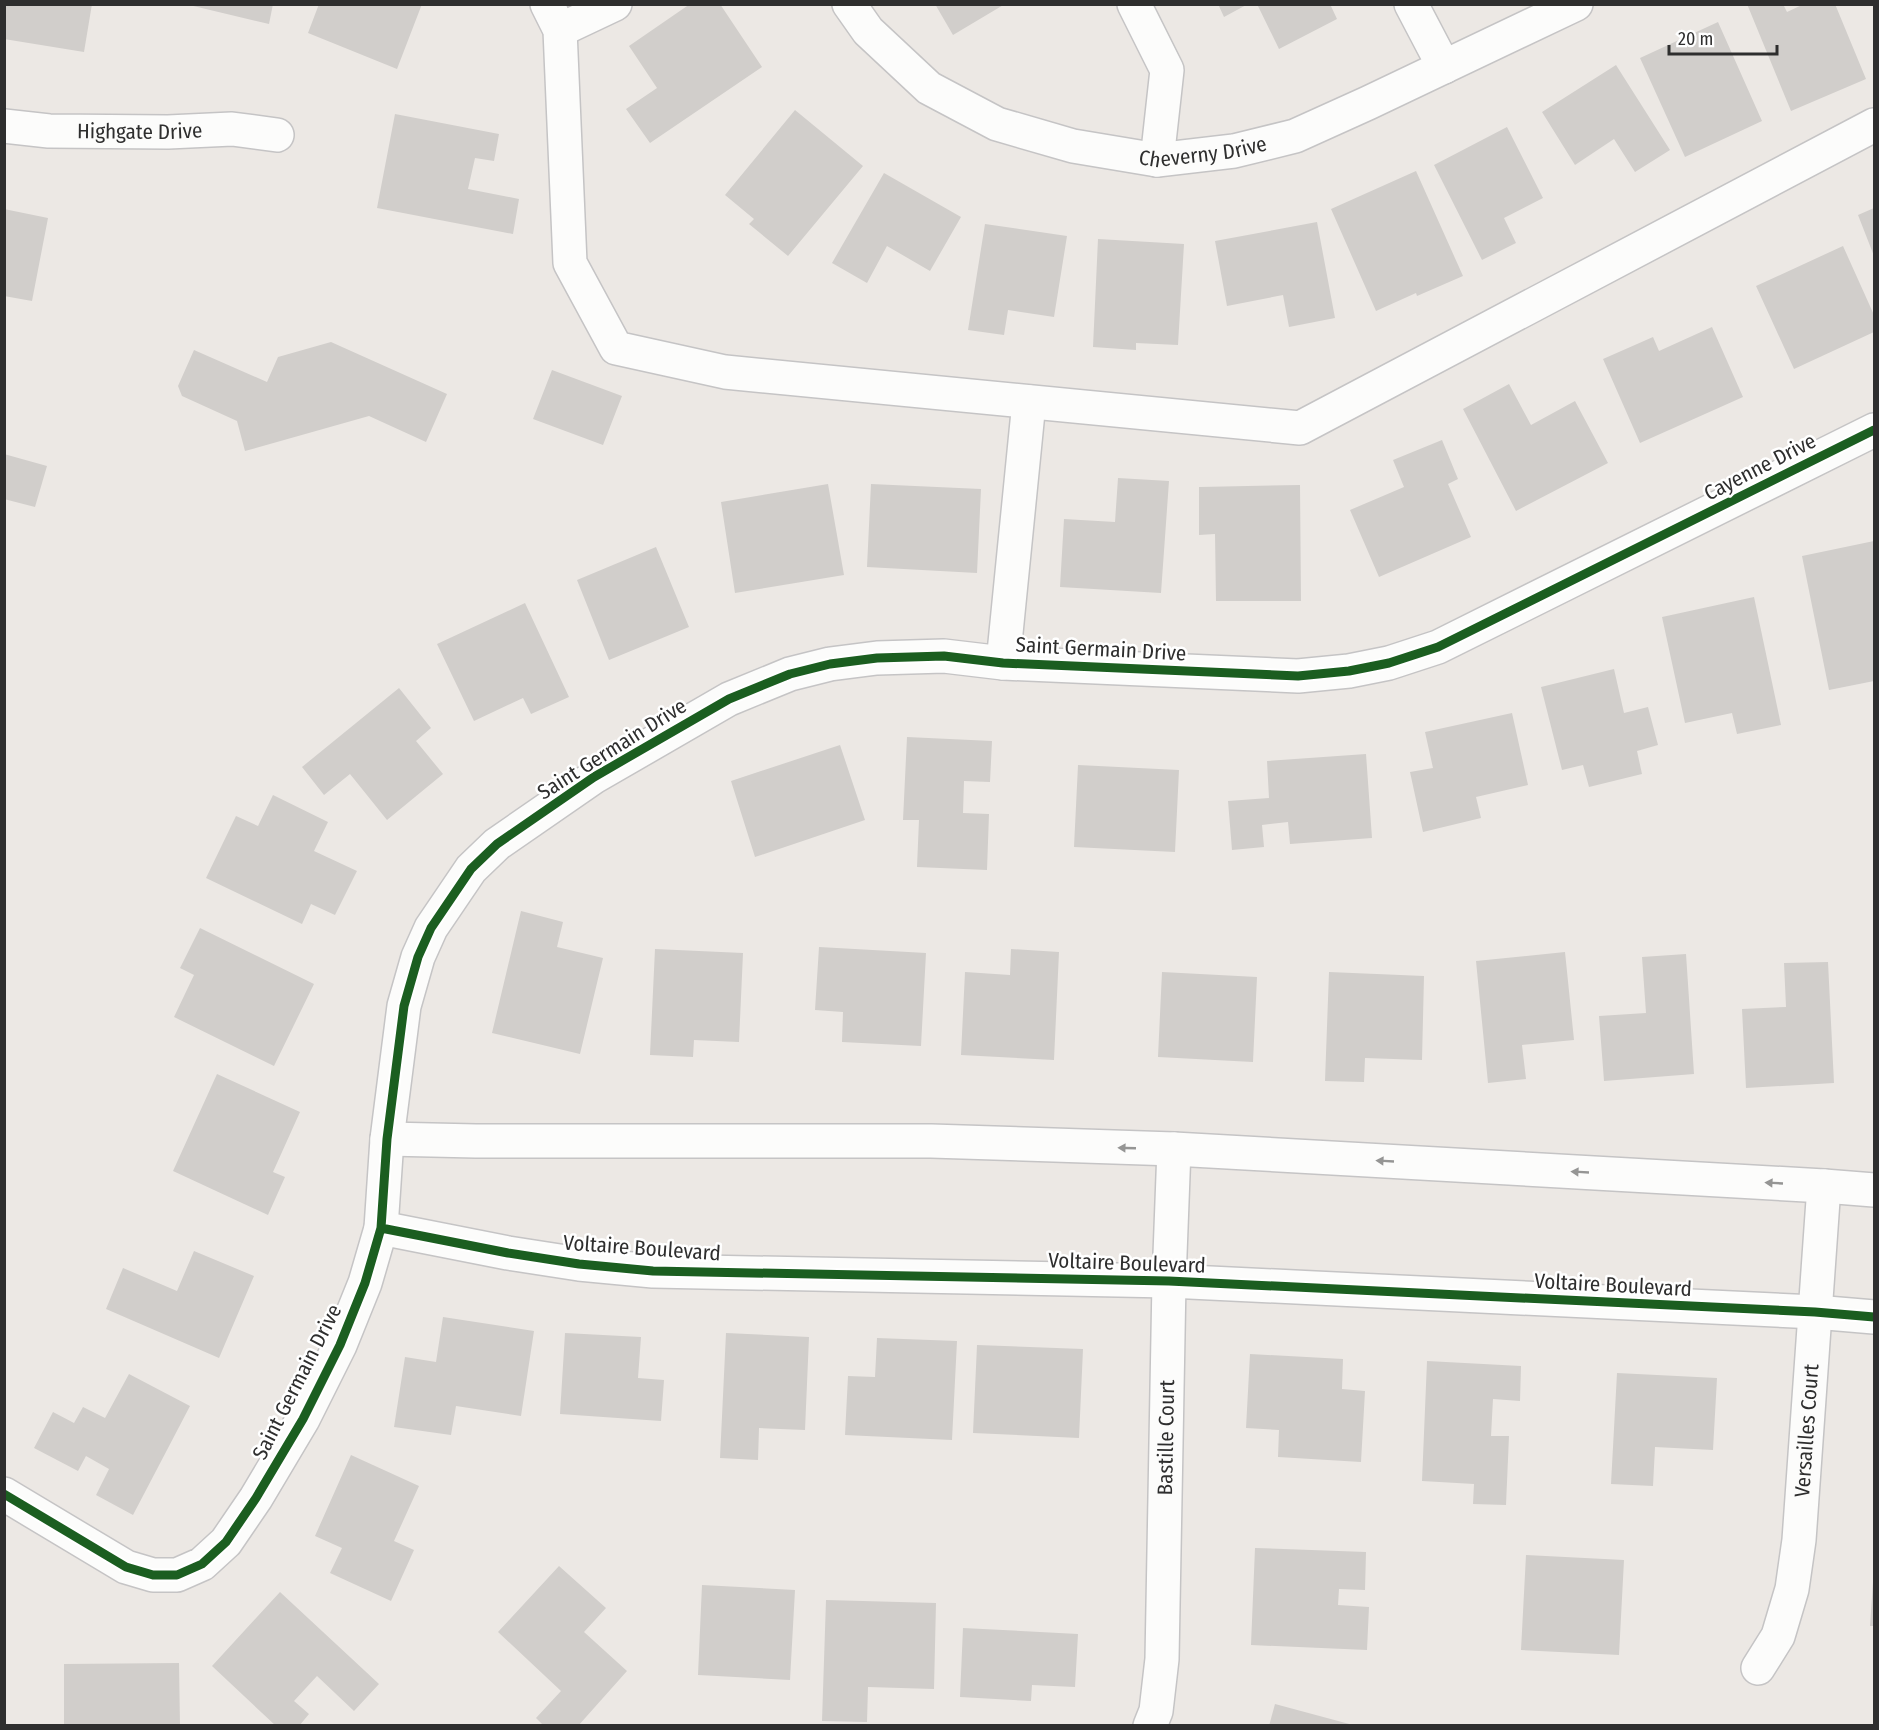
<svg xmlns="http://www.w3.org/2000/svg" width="1879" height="1730" font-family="'Fira Sans Condensed',sans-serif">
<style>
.building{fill:#d1cecb}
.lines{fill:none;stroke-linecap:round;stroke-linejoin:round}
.minor-casing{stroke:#c5c4c5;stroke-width:36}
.minor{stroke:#fcfcfb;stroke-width:33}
.cycleway-casing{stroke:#fff;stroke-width:13}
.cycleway{stroke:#1b5e20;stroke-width:9}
.oneway{fill:#959594}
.labels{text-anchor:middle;stroke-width:5;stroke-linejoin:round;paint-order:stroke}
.street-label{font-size:21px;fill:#2e2e2e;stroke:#fff}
</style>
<rect width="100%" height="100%" fill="#ece8e4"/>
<path class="building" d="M 4,4 L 92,4 L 84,52 L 4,39 Z
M 185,4 L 273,4 L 269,24 Z
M 319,4 L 422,4 L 397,69 L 308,33 Z
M 690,4 L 720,4 L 762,67 L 650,143 L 626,109 L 657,88 L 629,46 Z
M 935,4 L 1005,4 L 953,35 Z
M 1218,4 L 1248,4 L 1224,17 Z
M 1257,4 L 1330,4 L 1337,19 L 1279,49 Z
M 1747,4 L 1783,4 L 1787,12 L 1804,4 L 1835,4 L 1866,79 L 1791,111 Z
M 1718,22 L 1762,121 L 1685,157 L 1640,58 Z
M 1616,65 L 1670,150 L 1635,172 L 1614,139 L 1575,165 L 1542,112 Z
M 795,110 L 863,166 L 788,256 L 749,224 L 754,219 L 725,195 Z
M 395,114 L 499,134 L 494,161 L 475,158 L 468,189 L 519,199 L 513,234 L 377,208 Z
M 1507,127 L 1543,198 L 1504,218 L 1516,243 L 1482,260 L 1434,165 Z
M 1416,171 L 1463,276 L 1417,296 L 1416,293 L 1376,311 L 1331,209 Z
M 884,173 L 961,217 L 930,271 L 887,246 L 867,283 L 832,263 Z
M 1874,208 L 1874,256 L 1858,215 Z
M 4,209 L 48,218 L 32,301 L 4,296 Z
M 1317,222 L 1335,318 L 1289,327 L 1283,295 L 1227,306 L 1215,241 Z
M 985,224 L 1067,236 L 1054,317 L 1008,310 L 1004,335 L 968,330 Z
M 1098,239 L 1184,244 L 1178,345 L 1136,343 L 1136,350 L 1093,347 Z
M 1843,246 L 1874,315 L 1874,332 L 1794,369 L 1756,286 Z
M 1712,327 L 1743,397 L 1640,443 L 1603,359 L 1653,337 L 1659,351 Z
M 331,342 L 447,394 L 426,442 L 369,416 L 245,451 L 237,421 L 182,396 L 178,386 L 194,350 L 267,382 L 278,357 Z
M 552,370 L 622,396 L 603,445 L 533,419 Z
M 1509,384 L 1531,425 L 1575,401 L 1608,463 L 1516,511 L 1463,409 Z
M 1442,440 L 1458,479 L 1448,484 L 1471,537 L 1379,577 L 1350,510 L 1404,487 L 1393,460 Z
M 4,454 L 47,466 L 35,507 L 4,499 Z
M 1118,478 L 1169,481 L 1161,593 L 1060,587 L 1064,519 L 1115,522 Z
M 828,484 L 844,575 L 735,593 L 721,502 Z
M 871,484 L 981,489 L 977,573 L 867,567 Z
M 1300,485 L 1301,601 L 1216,601 L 1215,534 L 1199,535 L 1199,487 Z
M 1874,541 L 1874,681 L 1829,690 L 1802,556 Z
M 656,547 L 689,627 L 609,660 L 577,580 Z
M 1754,597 L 1781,725 L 1737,734 L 1732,713 L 1685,723 L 1662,617 Z
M 525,603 L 569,697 L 531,714 L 523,698 L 474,721 L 437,644 Z
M 1614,669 L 1624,713 L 1648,707 L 1658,745 L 1637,751 L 1642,774 L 1589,787 L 1583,765 L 1562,770 L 1541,687 Z
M 399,688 L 431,728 L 416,741 L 443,774 L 387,820 L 350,774 L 324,795 L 302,767 Z
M 1512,713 L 1528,785 L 1476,797 L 1481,818 L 1423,832 L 1410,772 L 1433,768 L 1425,732 Z
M 907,737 L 992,741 L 990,782 L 964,781 L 963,813 L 989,814 L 987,870 L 917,867 L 919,820 L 903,820 Z
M 840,745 L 865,820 L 755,857 L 731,781 Z
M 1366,754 L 1372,838 L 1290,844 L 1288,822 L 1262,825 L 1264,847 L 1232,850 L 1228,801 L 1269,798 L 1267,761 Z
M 1078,765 L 1179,770 L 1175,852 L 1074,847 Z
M 273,795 L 328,822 L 314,851 L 357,871 L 335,915 L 311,904 L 302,924 L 206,878 L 236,816 L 258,826 Z
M 521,911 L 563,922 L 557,947 L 603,958 L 580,1054 L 492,1033 Z
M 200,928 L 314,984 L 274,1066 L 174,1017 L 194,975 L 180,968 Z
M 819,947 L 926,953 L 921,1046 L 842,1042 L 843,1012 L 815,1010 Z
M 655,949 L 743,953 L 739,1042 L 694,1040 L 693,1057 L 650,1055 Z
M 1011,949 L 1059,952 L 1054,1060 L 961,1055 L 965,972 L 1010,975 Z
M 1565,952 L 1574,1040 L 1522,1045 L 1526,1079 L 1488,1083 L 1476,961 Z
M 1686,954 L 1694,1074 L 1604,1081 L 1599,1016 L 1646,1013 L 1642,957 Z
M 1828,962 L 1834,1083 L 1746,1088 L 1742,1009 L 1786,1007 L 1784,963 Z
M 1162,972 L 1257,977 L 1253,1062 L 1158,1057 Z
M 1329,972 L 1424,976 L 1422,1060 L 1365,1058 L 1364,1082 L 1325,1081 Z
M 217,1074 L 300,1112 L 273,1172 L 285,1177 L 268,1215 L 173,1171 Z
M 194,1251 L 254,1276 L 219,1358 L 106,1309 L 123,1268 L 177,1291 Z
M 443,1317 L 534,1331 L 521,1416 L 456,1406 L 451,1435 L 394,1427 L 405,1357 L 436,1362 Z
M 565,1333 L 641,1337 L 638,1378 L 664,1380 L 661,1421 L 560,1414 Z
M 726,1333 L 809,1337 L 805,1430 L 759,1428 L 758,1460 L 720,1458 Z
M 877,1338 L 957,1341 L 952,1440 L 845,1435 L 848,1376 L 875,1377 Z
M 977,1345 L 1083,1349 L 1079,1438 L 973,1433 Z
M 1250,1354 L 1343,1359 L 1342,1389 L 1365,1391 L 1361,1462 L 1278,1457 L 1279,1430 L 1246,1428 Z
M 1427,1361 L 1521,1366 L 1520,1401 L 1493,1399 L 1491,1436 L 1509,1436 L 1506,1505 L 1473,1504 L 1474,1484 L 1422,1481 Z
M 1617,1373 L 1717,1378 L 1713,1450 L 1655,1447 L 1653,1486 L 1611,1484 Z
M 129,1374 L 190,1406 L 133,1515 L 96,1495 L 109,1469 L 86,1456 L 78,1471 L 34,1448 L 53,1412 L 74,1423 L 83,1407 L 105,1418 Z
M 351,1455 L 419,1486 L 394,1541 L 414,1550 L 391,1601 L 330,1573 L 342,1548 L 315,1536 Z
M 1255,1548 L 1366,1552 L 1365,1590 L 1339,1589 L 1338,1605 L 1369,1607 L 1367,1650 L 1251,1645 Z
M 1526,1555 L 1624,1560 L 1619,1655 L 1521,1650 Z
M 559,1566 L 606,1608 L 584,1632 L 627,1671 L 578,1726 L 544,1726 L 536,1718 L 561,1691 L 498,1632 Z
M 1873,1582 L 1874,1582 L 1874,1626 L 1870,1626 Z
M 702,1585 L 795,1590 L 790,1680 L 698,1675 Z
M 280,1592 L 379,1684 L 354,1711 L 317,1676 L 294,1701 L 309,1714 L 299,1726 L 276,1726 L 212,1666 Z
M 826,1600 L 936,1603 L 934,1689 L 868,1687 L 867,1722 L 822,1721 Z
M 963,1628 L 1078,1634 L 1075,1687 L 1032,1685 L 1031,1701 L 960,1697 Z
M 179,1663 L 180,1726 L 64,1726 L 64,1664 Z
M 1275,1704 L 1353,1725 L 1353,1726 L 1269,1726 Z"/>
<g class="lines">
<defs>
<g id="minor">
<path d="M 547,4 L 560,30 L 570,263 L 616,348 L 725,372 L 1300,428 L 1874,125"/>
<path id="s1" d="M 849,4 L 868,31 L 929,88 L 997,124 L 1073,146 L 1157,160 L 1234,151 L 1295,136 L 1368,103 L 1576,4"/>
<path d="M 1134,4 L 1167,70 L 1157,160"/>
<path d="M 1411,4 L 1444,67"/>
<path d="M 560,30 L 615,4"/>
<path id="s2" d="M 4,126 L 49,131 L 168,132 L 232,129 L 277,135"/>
<path d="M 1003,663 L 1029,402"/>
<path d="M 387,1139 L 476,1141 L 931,1141 L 1174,1149 L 1824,1186 L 1874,1190"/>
<path d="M 381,1228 L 508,1253 L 579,1264 L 653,1271 L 1169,1281 L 1815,1312 L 1874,1317"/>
<path d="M 4,1494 L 126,1567 L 153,1575 L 177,1575 L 202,1564 L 226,1542 L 256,1498 L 303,1419 L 340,1345 L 365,1283 L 381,1228 L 387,1139 L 404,1006 L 418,957 L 431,928 L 471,869 L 497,844 L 594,777 L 729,699 L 790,674 L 830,664 L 877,658 L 944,656 L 1003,663 L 1298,676 L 1349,671 L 1389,663 L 1438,647 L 1874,430"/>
<path id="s3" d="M 1758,1668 L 1778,1636 L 1792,1589 L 1799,1540 L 1824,1186"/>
<path id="s4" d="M 1150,1726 L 1156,1711 L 1162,1659 L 1169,1281 L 1174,1149"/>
</g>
</defs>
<use href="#minor" class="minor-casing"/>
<use href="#minor" class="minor"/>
<defs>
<path id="cycleway" d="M 381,1228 L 508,1253 L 579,1264 L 653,1271 L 1169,1281 L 1815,1312 L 1874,1317
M 4,1494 L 126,1567 L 153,1575 L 177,1575 L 202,1564 L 226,1542 L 256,1498 L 303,1419 L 340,1345 L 365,1283 L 381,1228 L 387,1139 L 404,1006 L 418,957 L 431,928 L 471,869 L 497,844 L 594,777 L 729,699 L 790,674 L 830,664 L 877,658 L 944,656 L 1003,663 L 1298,676 L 1349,671 L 1389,663 L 1438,647 L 1874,430"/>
</defs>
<use href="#cycleway" class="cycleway-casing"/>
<use href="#cycleway" class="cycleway"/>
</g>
<defs><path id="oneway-solid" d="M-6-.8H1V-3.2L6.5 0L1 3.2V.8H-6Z" transform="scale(1.5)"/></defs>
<g class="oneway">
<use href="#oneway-solid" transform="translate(1127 1148) rotate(-178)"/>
<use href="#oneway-solid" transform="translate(1385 1161) rotate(-177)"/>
<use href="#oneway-solid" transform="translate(1580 1172) rotate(-177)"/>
<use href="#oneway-solid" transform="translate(1774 1183) rotate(-177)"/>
</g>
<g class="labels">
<g class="street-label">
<text dy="7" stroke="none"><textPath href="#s2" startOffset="136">Highgate Drive</textPath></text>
<text dy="7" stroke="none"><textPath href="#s1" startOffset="404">Cheverny Drive</textPath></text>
<text transform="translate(1760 467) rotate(-27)" y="7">Cayenne Drive</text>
<text transform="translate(1101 649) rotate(3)" y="7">Saint Germain Drive</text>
<text transform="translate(612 749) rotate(-32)" y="7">Saint Germain Drive</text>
<text transform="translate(642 1248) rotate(4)" y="7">Voltaire Boulevard</text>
<text transform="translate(1127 1263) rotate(2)" y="7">Voltaire Boulevard</text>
<text transform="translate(1613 1285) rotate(3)" y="7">Voltaire Boulevard</text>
<text transform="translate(297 1382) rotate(-63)" y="7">Saint Germain Drive</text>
<text dy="7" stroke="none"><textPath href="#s3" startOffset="246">Versailles Court</textPath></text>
<text dy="7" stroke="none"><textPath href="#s4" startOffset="290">Bastille Court</textPath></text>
</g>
</g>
<rect width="1879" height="1730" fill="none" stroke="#2e2e2e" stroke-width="12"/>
<path d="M1669 45v9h108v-9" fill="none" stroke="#2e2e2e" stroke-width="3"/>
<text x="1678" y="45" font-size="18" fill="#2e2e2e" stroke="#ffffff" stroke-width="4.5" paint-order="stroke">20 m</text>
</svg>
